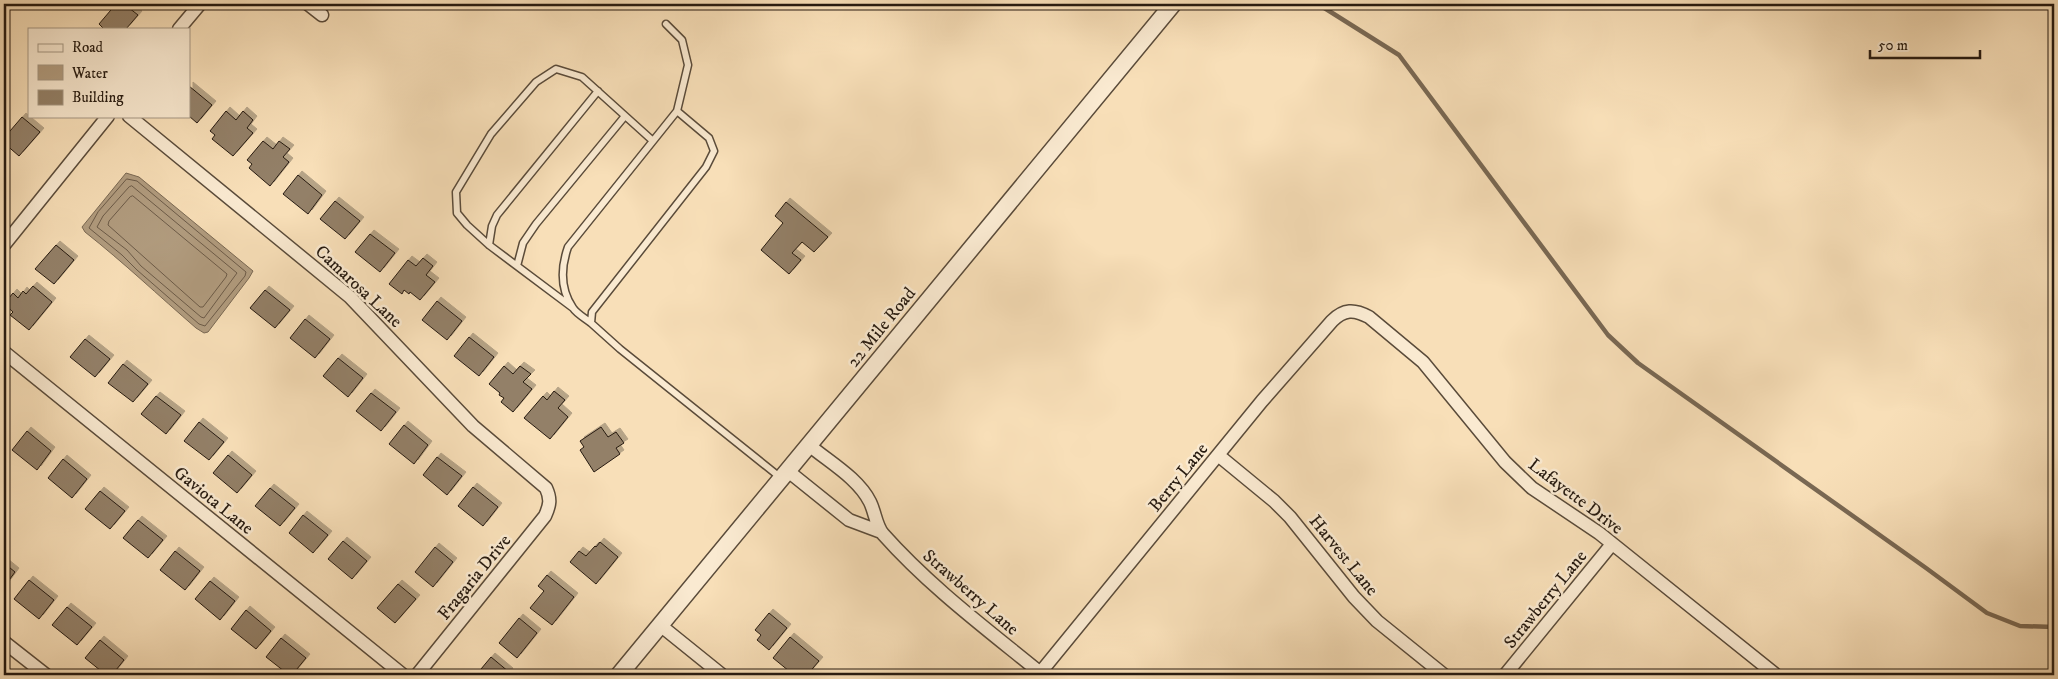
<svg xmlns="http://www.w3.org/2000/svg" width="2058" height="679" font-family="'IM FELL DW Pica',serif">
<style>
.water{fill:#b19c7f;stroke:#796853}
.lines{fill:none;stroke-linecap:round;stroke-linejoin:round}
.shore{stroke:#6c5b48;stroke-width:1}
.stream{stroke:#796853;stroke-width:4.5}
.building{fill:#938067;stroke:#261a10;filter:url(#shadow)}
.service-casing{stroke:#5a4b3a;stroke-width:9}
.minor-casing{stroke:#5a4b3a;stroke-width:15}
.tertiary-casing{stroke:#5a4b3a;stroke-width:19}
.service{stroke:#faead1;stroke-width:6}
.minor{stroke:#faead1;stroke-width:12}
.tertiary{stroke:#faead1;stroke-width:16}
.labels{text-anchor:middle;stroke-width:5;stroke-linejoin:round;paint-order:stroke}
.street-label{font-size:18px;fill:#261a10;stroke:#faead1}
</style>
<defs>
<filter id="shadow"><feDropShadow dx="4" dy="-4" stdDeviation="0" flood-color="#0004"/></filter>
</defs>
<rect width="100%" height="100%" fill="#f8dfb8"/>
<filter id="stains"><feTurbulence type="fractalNoise" baseFrequency=".004" numOctaves="4"/><feColorMatrix values="0 0 0 0 .2 0 0 0 0 .09 0 0 0 0 .02 0 0 0 .5 -.17"/></filter>
<radialGradient id="worn" r=".72"><stop offset=".6" stop-color="#630" stop-opacity="0"/><stop offset="1" stop-color="#630" stop-opacity=".3"/></radialGradient>
<path class="water" d="M 126,173 L 139,177 L 253,271 L 249,278 L 208,332 L 204,333 L 196,328 C 159,296 123,262 85,232 L 82,227 Z"/>
<g class="lines">
<path class="shore" d="M 127,179 L 137,181 L 246,272 L 245,276 L 205,326 L 199,324 L 137,270 L 122,255 L 89,228 L 98,212 Z
M 132,186 L 237,273 L 204,318 L 201,317 L 141,266 L 127,250 L 97,227 L 103,216 L 129,187 Z
M 133,196 L 227,274 L 226,277 L 203,307 L 200,307 L 108,225 L 109,221 L 130,197 Z"/>
<path class="stream" d="M 1318,4 L 1399,55 L 1608,335 L 1638,363 L 1926,568 L 1987,613 L 2020,626 L 2054,627"/>
</g>
<path class="building" d="M 116,4 L 124,4 L 138,15 L 126,29 L 104,29 L 99,24 Z
M 189,86 L 212,105 L 197,123 L 189,116 Z
M 226,111 L 236,120 L 243,111 L 253,120 L 247,128 L 253,133 L 233,156 L 212,139 L 215,135 L 210,131 Z
M 22,117 L 40,132 L 19,156 L 4,143 L 4,138 Z
M 263,141 L 273,149 L 279,141 L 290,149 L 283,157 L 289,162 L 270,186 L 249,168 L 252,164 L 247,160 Z
M 298,175 L 322,195 L 308,214 L 283,194 Z
M 335,201 L 360,221 L 345,239 L 320,219 Z
M 786,202 L 828,237 L 814,252 L 802,242 L 792,253 L 801,260 L 789,274 L 761,250 L 783,223 L 775,216 Z
M 370,234 L 395,253 L 380,272 L 355,252 Z
M 56,245 L 74,260 L 54,284 L 35,269 Z
M 423,258 L 433,266 L 426,275 L 435,282 L 420,300 L 410,292 L 409,294 L 404,290 L 402,294 L 389,284 L 408,260 L 416,266 Z
M 33,286 L 52,302 L 29,330 L 10,315 L 13,312 L 4,304 L 13,293 L 18,298 L 23,291 L 26,294 Z
M 265,290 L 290,310 L 275,328 L 250,308 Z
M 437,301 L 462,321 L 447,340 L 422,320 Z
M 305,319 L 330,339 L 315,358 L 290,338 Z
M 469,337 L 494,357 L 479,376 L 454,356 Z
M 85,339 L 110,359 L 95,377 L 70,357 Z
M 338,358 L 363,378 L 348,397 L 323,376 Z
M 123,364 L 148,384 L 133,402 L 108,383 Z
M 504,366 L 513,374 L 520,366 L 531,374 L 523,382 L 532,389 L 513,412 L 501,402 L 504,398 L 499,395 L 500,393 L 489,384 Z
M 554,391 L 565,400 L 558,408 L 568,417 L 550,439 L 524,418 L 543,396 L 547,400 Z
M 371,393 L 396,412 L 381,431 L 356,411 Z
M 156,396 L 181,415 L 166,434 L 141,414 Z
M 199,422 L 224,442 L 209,460 L 184,441 Z
M 404,425 L 428,445 L 414,464 L 389,444 Z
M 601,427 L 608,437 L 616,432 L 624,443 L 616,448 L 620,454 L 594,472 L 580,450 L 584,447 L 580,441 Z
M 27,431 L 51,451 L 37,470 L 12,450 Z
M 228,455 L 252,475 L 237,493 L 213,473 Z
M 437,457 L 462,476 L 447,495 L 423,475 Z
M 63,459 L 87,479 L 72,498 L 48,478 Z
M 473,487 L 498,507 L 483,526 L 458,506 Z
M 270,488 L 295,508 L 280,526 L 255,506 Z
M 100,491 L 125,511 L 110,529 L 85,509 Z
M 303,515 L 328,535 L 313,553 L 289,533 Z
M 138,520 L 163,540 L 148,558 L 123,538 Z
M 343,541 L 367,561 L 352,579 L 328,559 Z
M 600,542 L 618,557 L 596,584 L 570,562 L 579,551 L 586,556 L 595,546 L 596,547 Z
M 435,547 L 453,562 L 433,587 L 415,572 Z
M 175,551 L 200,571 L 185,590 L 160,570 Z
M 4,563 L 15,572 L 4,587 Z
M 547,575 L 574,597 L 552,625 L 530,608 L 544,591 L 538,586 Z
M 29,580 L 54,600 L 39,619 L 14,599 Z
M 210,581 L 235,601 L 220,620 L 195,599 Z
M 398,584 L 416,599 L 395,623 L 377,608 Z
M 67,607 L 92,627 L 77,645 L 52,625 Z
M 246,610 L 271,631 L 256,649 L 231,629 Z
M 769,613 L 787,628 L 769,650 L 757,640 L 761,635 L 755,630 Z
M 519,618 L 537,633 L 517,658 L 499,643 Z
M 790,637 L 819,661 L 807,675 L 786,675 L 789,671 L 773,658 Z
M 281,638 L 306,658 L 292,675 L 289,675 L 266,657 Z
M 100,640 L 124,660 L 112,675 L 106,675 L 85,658 Z
M 491,657 L 509,672 L 507,675 L 476,675 Z"/>
<g class="lines">
<defs>
<path id="service" d="M 666,24 L 682,40 L 688,65 L 677,111 L 709,138 L 714,151 L 706,167 L 592,312 L 591,323 L 620,349 L 781,478
M 489,245 L 492,226 L 497,215 L 598,91
M 517,266 L 523,243 L 536,224 L 625,116
M 573,308 L 489,245 L 467,225 L 457,213 L 456,192 L 491,134 L 536,82 L 556,69 L 582,77 L 653,141
M 591,323 C 585,318 577,314 573,308 C 560,289 561,267 568,247 L 677,111"/>
<path id="minor" d="M 308,4 L 322,15
M 179,29 L 200,4
M 129,116 L 350,297 L 473,426 L 546,488 C 551,499 550,505 545,516 L 417,675
M 4,245 L 108,116
M 4,352 L 403,675
M 809,445 C 829,462 858,478 870,502 C 875,512 876,526 883,534 C 930,587 988,630 1043,675
M 1218,455 L 1274,501 L 1290,517 L 1354,597 L 1377,621 L 1444,675
M 788,471 L 849,520 L 881,532
M 660,625 L 722,675
M 4,642 L 46,675
M 1040,673 L 1262,401 L 1332,321 C 1344,309 1354,309 1369,317 L 1423,362 L 1505,462 L 1532,488 L 1599,533 L 1776,675
M 1505,675 L 1612,544"/>
<path id="tertiary" d="M 619,675 L 1173,4"/>
</defs>
<use href="#service" class="service-casing"/>
<use href="#minor" class="minor-casing"/>
<use href="#tertiary" class="tertiary-casing"/>
<use href="#service" class="service"/>
<use href="#minor" class="minor"/>
<use href="#tertiary" class="tertiary"/>
</g>
<g class="labels">
<g class="street-label">
<text transform="translate(359 286) rotate(43)" y="6">Camarosa Lane</text>
<text transform="translate(881 327) rotate(-51)" y="6">22 Mile Road</text>
<text transform="translate(1178 477) rotate(-51)" y="6">Berry Lane</text>
<text transform="translate(1576 496) rotate(37)" y="6">Lafayette Drive</text>
<text transform="translate(214 500) rotate(39)" y="6">Gaviota Lane</text>
<text transform="translate(1344 555) rotate(51)" y="6">Harvest Lane</text>
<text transform="translate(474 577) rotate(-51)" y="6">Fragaria Drive</text>
<text transform="translate(971 592) rotate(41)" y="6">Strawberry Lane</text>
<text transform="translate(1545 599) rotate(-51)" y="6">Strawberry Lane</text>
</g>
</g>
<rect width="2058" height="679" fill="none" stroke="#f8dfb8" stroke-width="20"/>
<rect x="5" y="5" width="2048" height="669" fill="none" stroke="#261a10" stroke-width="2.5"/>
<rect x="10" y="10" width="2038" height="659" fill="none" stroke="#261a10"/>
<rect x="28" y="28" width="162" height="90" fill="#faead1" stroke="#a59784"/>
<rect x="38" y="44" width="25" height="8" fill="#faead1" stroke="#a59784"/>
<text x="72" y="52" font-size="15" fill="#261a10">Road</text>
<rect x="38" y="65" width="25" height="15" fill="#b19c7f" stroke="#a59784"/>
<text x="72" y="78" font-size="15" fill="#261a10">Water</text>
<rect x="38" y="90" width="25" height="15" fill="#938067" stroke="#a59784"/>
<text x="72" y="102" font-size="15" fill="#261a10">Building</text>
<path d="M1870 50v8h110v-8" fill="none" stroke="#261a10" stroke-width="2.5"/>
<text x="1878" y="50" font-size="15" fill="#261a10" stroke="#faead1" stroke-width="4" paint-order="stroke">50 m</text>
<rect width="100%" height="100%" filter="url(#stains)"/>
<rect width="100%" height="100%" fill="url(#worn)"/>
</svg>
